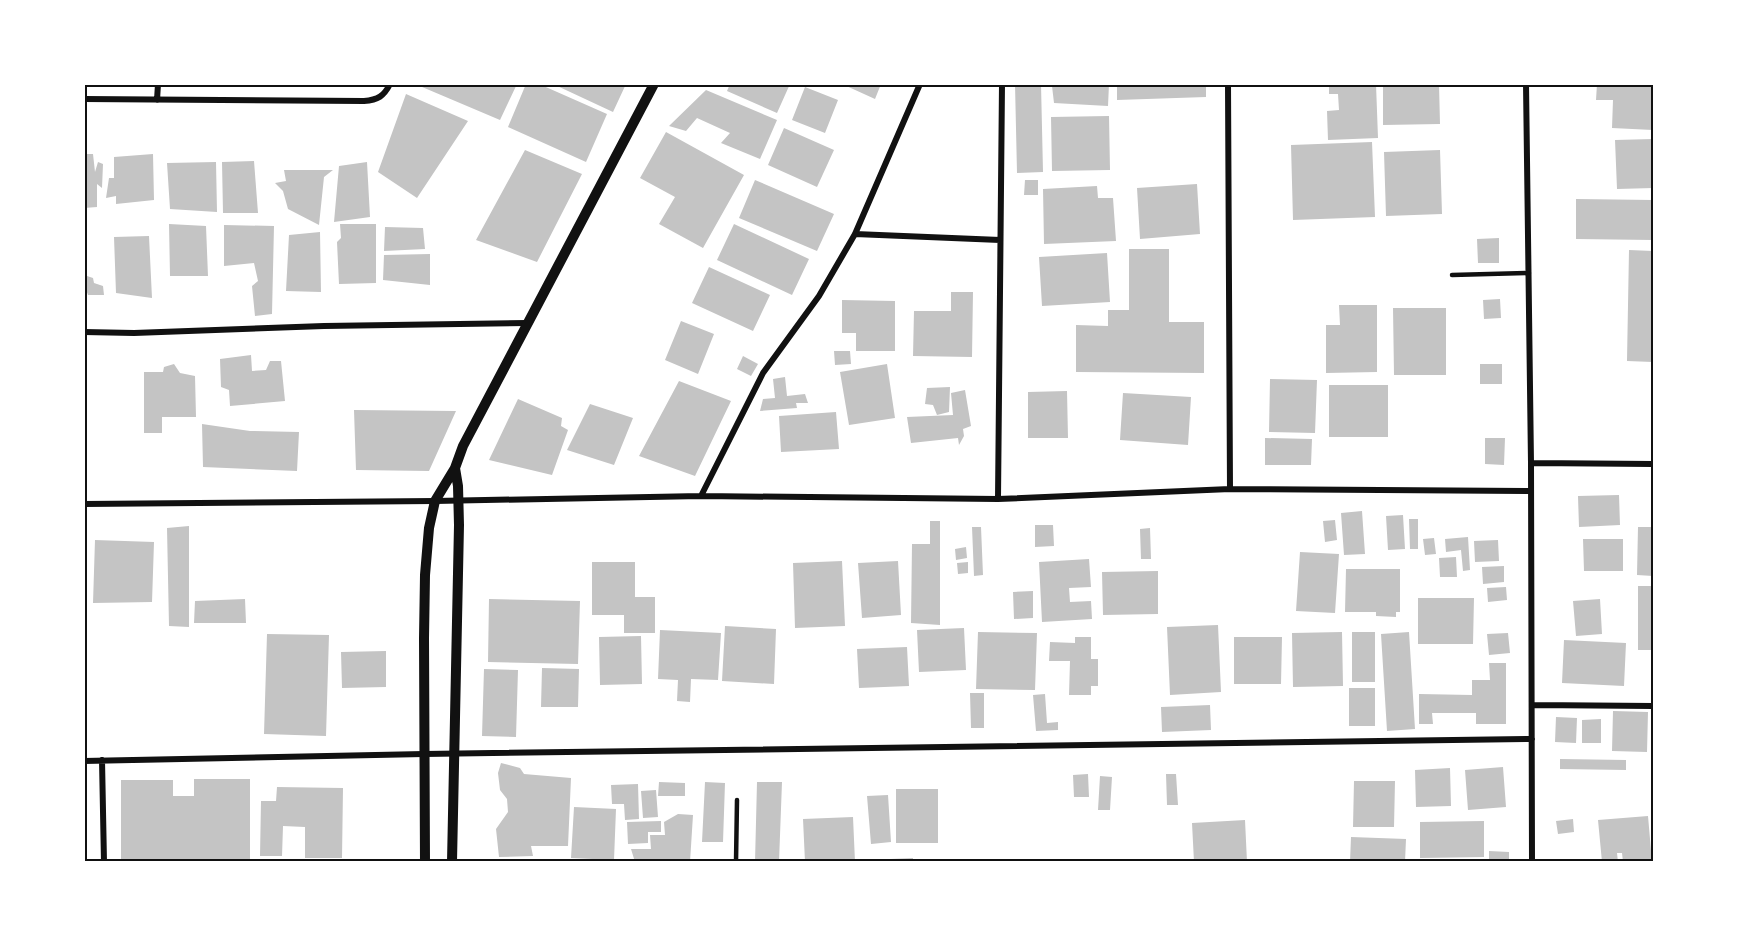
<svg xmlns="http://www.w3.org/2000/svg" width="1737" height="946" font-family="Manrope,sans-serif">
<style>
.building{fill:#c4c4c4}
.lines{fill:none;stroke-linecap:round;stroke-linejoin:round}
.service{stroke:#111;stroke-width:4.5}
.minor{stroke:#111;stroke-width:6}
.tertiary{stroke:#111;stroke-width:10}
.neatline{fill:none;stroke:#111;stroke-width:2}
</style>
<rect width="100%" height="100%" fill="#fff"/>
<path class="building" d="M 415,84 L 517,84 L 500,120 Z
M 526,84 L 539,84 L 607,114 L 586,162 L 508,127 Z
M 553,84 L 626,84 L 613,112 Z
M 730,84 L 790,84 L 777,113 L 727,91 Z
M 842,84 L 881,84 L 875,99 Z
M 1015,84 L 1041,84 L 1043,172 L 1017,173 Z
M 1063,84 L 1109,84 L 1108,106 L 1054,103 L 1052,86 Z
M 1117,84 L 1206,84 L 1206,97 L 1117,100 Z
M 1329,84 L 1376,84 L 1378,138 L 1328,140 L 1327,111 L 1339,110 L 1338,94 L 1329,94 Z
M 1383,84 L 1439,84 L 1440,124 L 1383,125 Z
M 1597,84 L 1653,84 L 1653,130 L 1612,128 L 1613,100 L 1596,100 Z
M 805,87 L 838,100 L 825,133 L 792,120 Z
M 706,90 L 777,120 L 760,159 L 721,143 L 730,133 L 697,118 L 686,131 L 669,126 Z
M 406,94 L 468,121 L 417,198 L 378,172 Z
M 1109,116 L 1110,170 L 1052,171 L 1051,117 Z
M 784,128 L 834,150 L 817,187 L 768,165 Z
M 666,132 L 744,175 L 703,248 L 659,224 L 675,197 L 640,178 Z
M 1653,139 L 1653,188 L 1617,189 L 1615,140 Z
M 1372,142 L 1375,217 L 1293,220 L 1291,145 Z
M 525,150 L 582,174 L 537,262 L 476,240 Z
M 1440,150 L 1442,214 L 1386,216 L 1384,152 Z
M 84,154 L 93,154 L 95,172 L 98,162 L 103,164 L 102,188 L 97,184 L 97,207 L 84,208 Z
M 153,154 L 154,200 L 116,204 L 116,196 L 106,198 L 109,178 L 114,178 L 114,157 Z
M 254,161 L 258,213 L 223,213 L 222,162 Z
M 216,162 L 217,212 L 170,209 L 167,163 Z
M 367,162 L 370,217 L 334,222 L 339,166 Z
M 284,170 L 333,170 L 324,177 L 319,225 L 288,209 L 283,191 L 275,183 L 286,181 Z
M 755,180 L 834,214 L 817,251 L 739,218 Z
M 1025,180 L 1038,180 L 1038,195 L 1024,195 Z
M 1197,184 L 1200,234 L 1140,239 L 1137,188 Z
M 1097,186 L 1098,198 L 1113,198 L 1116,241 L 1044,244 L 1043,189 Z
M 1576,199 L 1653,200 L 1653,240 L 1576,239 Z
M 169,224 L 206,226 L 208,276 L 170,276 Z
M 340,224 L 376,224 L 376,283 L 339,284 L 337,242 L 341,238 Z
M 734,224 L 809,259 L 792,295 L 717,260 Z
M 224,225 L 274,226 L 272,314 L 255,316 L 252,286 L 258,281 L 254,263 L 224,266 Z
M 385,227 L 423,228 L 425,249 L 384,251 Z
M 320,232 L 321,292 L 286,291 L 289,235 Z
M 149,236 L 152,298 L 116,293 L 114,237 Z
M 1499,238 L 1499,263 L 1478,263 L 1477,239 Z
M 1129,249 L 1169,249 L 1169,322 L 1204,322 L 1204,373 L 1076,372 L 1076,325 L 1108,326 L 1108,310 L 1129,310 Z
M 1629,250 L 1653,251 L 1653,362 L 1627,361 Z
M 1107,253 L 1110,302 L 1042,306 L 1039,257 Z
M 430,254 L 430,285 L 383,280 L 384,255 Z
M 84,263 L 86,263 L 87,276 L 93,278 L 94,283 L 103,286 L 104,295 L 88,295 L 85,287 L 84,287 Z
M 709,267 L 770,295 L 753,331 L 692,303 Z
M 951,292 L 973,292 L 972,357 L 913,356 L 914,311 L 951,311 Z
M 1500,299 L 1501,318 L 1484,319 L 1483,300 Z
M 842,300 L 895,301 L 895,351 L 856,351 L 856,333 L 842,333 Z
M 1339,305 L 1377,305 L 1377,372 L 1326,373 L 1326,325 L 1340,325 Z
M 1393,308 L 1446,308 L 1446,375 L 1394,375 Z
M 681,321 L 714,334 L 698,374 L 665,360 Z
M 834,351 L 850,351 L 851,364 L 835,365 Z
M 251,355 L 252,371 L 266,370 L 270,361 L 281,361 L 285,401 L 230,406 L 229,390 L 221,387 L 220,359 Z
M 743,356 L 758,364 L 751,376 L 737,369 Z
M 174,364 L 180,373 L 195,376 L 196,417 L 162,417 L 162,433 L 144,433 L 144,372 L 163,372 L 164,367 Z
M 887,364 L 895,418 L 849,425 L 840,372 Z
M 1480,364 L 1502,364 L 1502,384 L 1480,384 Z
M 785,377 L 787,396 L 805,394 L 808,403 L 796,403 L 797,408 L 760,411 L 763,399 L 775,398 L 773,379 Z
M 1270,379 L 1317,380 L 1315,433 L 1269,432 Z
M 679,381 L 731,401 L 695,476 L 639,456 Z
M 1329,385 L 1388,385 L 1388,437 L 1329,437 Z
M 950,387 L 949,412 L 937,415 L 933,405 L 925,404 L 927,388 Z
M 965,390 L 971,426 L 963,429 L 964,436 L 959,445 L 958,438 L 911,443 L 907,417 L 953,415 L 951,393 Z
M 1067,391 L 1068,438 L 1028,438 L 1028,392 Z
M 1123,393 L 1191,397 L 1188,445 L 1120,440 Z
M 518,399 L 562,418 L 561,426 L 568,430 L 552,475 L 489,460 Z
M 590,404 L 633,418 L 614,465 L 567,450 Z
M 354,410 L 456,411 L 429,471 L 356,470 Z
M 836,412 L 839,449 L 781,452 L 779,416 Z
M 202,424 L 250,431 L 299,432 L 297,471 L 203,467 Z
M 1265,438 L 1312,439 L 1311,465 L 1265,465 Z
M 1485,438 L 1505,438 L 1504,465 L 1485,464 Z
M 1619,495 L 1620,525 L 1579,527 L 1578,496 Z
M 1362,511 L 1365,554 L 1344,555 L 1341,513 Z
M 1403,515 L 1405,549 L 1388,550 L 1386,516 Z
M 1409,519 L 1418,519 L 1418,549 L 1410,549 Z
M 1335,520 L 1337,540 L 1325,542 L 1323,521 Z
M 930,521 L 940,521 L 940,625 L 911,623 L 912,544 L 930,544 Z
M 1035,525 L 1053,525 L 1054,546 L 1035,547 Z
M 189,526 L 189,627 L 169,626 L 167,528 Z
M 972,527 L 981,527 L 983,575 L 974,576 Z
M 1638,527 L 1653,527 L 1653,576 L 1637,575 Z
M 1150,528 L 1151,559 L 1141,559 L 1140,529 Z
M 1468,537 L 1470,570 L 1463,571 L 1461,550 L 1446,552 L 1445,539 Z
M 1434,538 L 1436,554 L 1425,555 L 1423,539 Z
M 1583,539 L 1623,539 L 1623,571 L 1584,571 Z
M 95,540 L 154,542 L 152,602 L 93,603 Z
M 1498,540 L 1499,561 L 1475,562 L 1474,541 Z
M 966,547 L 967,558 L 956,560 L 955,549 Z
M 1300,552 L 1339,554 L 1335,613 L 1296,611 Z
M 1456,557 L 1457,577 L 1440,577 L 1439,558 Z
M 1089,559 L 1091,587 L 1069,588 L 1070,602 L 1091,601 L 1092,619 L 1042,622 L 1039,562 Z
M 842,561 L 845,626 L 795,628 L 793,563 Z
M 898,561 L 901,615 L 862,618 L 858,563 Z
M 592,562 L 635,562 L 635,597 L 655,597 L 655,633 L 624,633 L 624,615 L 592,615 Z
M 968,562 L 968,573 L 958,574 L 957,563 Z
M 1504,566 L 1504,582 L 1483,584 L 1482,567 Z
M 1346,569 L 1400,569 L 1400,612 L 1396,612 L 1396,617 L 1376,616 L 1376,612 L 1345,612 Z
M 1158,571 L 1158,614 L 1103,615 L 1102,572 Z
M 1638,586 L 1653,586 L 1653,650 L 1638,650 Z
M 1506,587 L 1507,600 L 1488,602 L 1487,588 Z
M 1033,591 L 1033,618 L 1014,619 L 1013,592 Z
M 1418,598 L 1474,598 L 1473,644 L 1418,644 Z
M 245,599 L 246,623 L 194,623 L 195,601 Z
M 489,599 L 580,601 L 578,664 L 488,662 Z
M 1600,599 L 1602,634 L 1576,636 L 1573,601 Z
M 1218,625 L 1221,692 L 1170,695 L 1167,627 Z
M 725,626 L 776,629 L 774,684 L 722,681 Z
M 964,628 L 966,670 L 919,672 L 917,630 Z
M 660,630 L 721,633 L 718,680 L 691,679 L 690,702 L 677,701 L 678,680 L 658,679 Z
M 978,632 L 1037,633 L 1035,690 L 976,689 Z
M 1342,632 L 1343,686 L 1293,687 L 1292,633 Z
M 1352,632 L 1375,632 L 1375,682 L 1352,682 Z
M 1409,632 L 1415,729 L 1387,731 L 1381,634 Z
M 1508,633 L 1510,653 L 1489,655 L 1487,634 Z
M 267,634 L 329,635 L 326,736 L 264,734 Z
M 641,636 L 642,684 L 600,685 L 599,637 Z
M 1075,637 L 1091,637 L 1091,659 L 1098,659 L 1098,686 L 1091,686 L 1091,695 L 1069,695 L 1070,661 L 1049,661 L 1050,642 L 1075,643 Z
M 1234,637 L 1282,637 L 1281,684 L 1234,684 Z
M 1564,640 L 1626,643 L 1624,686 L 1562,683 Z
M 907,647 L 909,686 L 859,688 L 857,649 Z
M 386,651 L 386,687 L 342,688 L 341,652 Z
M 1489,663 L 1506,663 L 1506,724 L 1476,724 L 1476,713 L 1432,713 L 1433,724 L 1419,724 L 1419,694 L 1472,695 L 1472,680 L 1490,680 Z
M 542,668 L 579,669 L 578,707 L 541,707 Z
M 484,669 L 518,670 L 516,737 L 482,736 Z
M 1349,688 L 1375,688 L 1375,726 L 1349,726 Z
M 970,693 L 984,693 L 984,728 L 971,728 Z
M 1045,694 L 1047,723 L 1058,722 L 1058,730 L 1036,731 L 1033,695 Z
M 1210,705 L 1211,730 L 1162,732 L 1161,707 Z
M 1613,711 L 1648,712 L 1647,752 L 1612,751 Z
M 1556,717 L 1577,718 L 1576,743 L 1555,742 Z
M 1601,719 L 1601,743 L 1582,743 L 1582,720 Z
M 1560,759 L 1626,760 L 1626,770 L 1560,769 Z
M 501,763 L 520,768 L 524,774 L 571,778 L 568,846 L 531,846 L 533,856 L 499,857 L 496,829 L 508,812 L 507,799 L 500,790 L 498,773 Z
M 1503,767 L 1506,807 L 1468,810 L 1465,770 Z
M 1450,768 L 1451,806 L 1416,807 L 1415,770 Z
M 1088,774 L 1089,797 L 1074,797 L 1073,775 Z
M 1166,774 L 1176,774 L 1178,805 L 1167,805 Z
M 1100,776 L 1112,777 L 1110,810 L 1098,810 Z
M 194,779 L 250,779 L 250,862 L 121,862 L 121,780 L 173,780 L 173,796 L 194,796 Z
M 1354,781 L 1395,781 L 1394,827 L 1353,827 Z
M 659,782 L 685,783 L 685,796 L 658,796 Z
M 705,782 L 725,783 L 723,842 L 702,842 Z
M 757,782 L 782,782 L 779,862 L 755,862 Z
M 638,784 L 639,819 L 625,820 L 624,804 L 612,804 L 611,785 Z
M 277,787 L 343,788 L 342,858 L 305,858 L 305,827 L 283,826 L 282,856 L 260,856 L 261,801 L 276,801 Z
M 896,789 L 938,789 L 938,843 L 896,843 Z
M 656,790 L 658,817 L 643,818 L 641,791 Z
M 888,795 L 891,842 L 871,844 L 867,796 Z
M 574,807 L 616,809 L 614,860 L 571,858 Z
M 678,814 L 693,815 L 690,862 L 635,862 L 631,849 L 651,849 L 650,835 L 665,835 L 664,822 Z
M 1648,816 L 1652,862 L 1623,862 L 1622,853 L 1617,853 L 1618,862 L 1602,862 L 1598,820 Z
M 853,817 L 855,862 L 805,862 L 803,819 Z
M 1573,819 L 1574,832 L 1558,834 L 1556,821 Z
M 1245,820 L 1247,862 L 1194,862 L 1192,823 Z
M 661,821 L 661,832 L 648,832 L 648,843 L 628,844 L 627,822 Z
M 1484,821 L 1484,857 L 1420,858 L 1420,822 Z
M 1351,837 L 1406,839 L 1405,862 L 1350,862 Z
M 1489,851 L 1509,852 L 1509,862 L 1489,861 Z
M 913,858 L 913,862 L 867,862 L 867,860 Z"/>
<g class="lines">
<path class="service" d="M 1452,275 L 1529,273
M 736,862 L 737,800"/>
<path class="minor" d="M 1228,84 L 1230,489
M 1526,84 L 1531,463 L 1532,862
M 84,99 L 364,101 C 378,100 384,96 390,84
M 157,100 L 158,84
M 855,234 L 1000,240
M 84,332 L 134,333 L 324,326 L 527,323
M 1531,463 L 1653,464
M 701,496 L 763,373 L 819,296 L 855,234 L 920,84
M 998,499 L 1002,84
M 84,504 L 435,501 L 701,496 L 998,499 L 1230,489 L 1531,491
M 1532,705 L 1653,706
M 102,760 L 104,862
M 84,761 L 424,754 L 1532,739"/>
<path class="tertiary" d="M 425,862 L 424,638 L 425,575 L 429,528 L 435,501 L 455,468 L 463,446 L 654,84
M 452,862 L 459,525 L 458,486 L 455,468"/>
</g>
<rect width="1737" height="946" fill="none" stroke="#ffffff" stroke-width="171"/>
<rect x="86" y="86" width="1566" height="774" class="neatline"/>
</svg>
